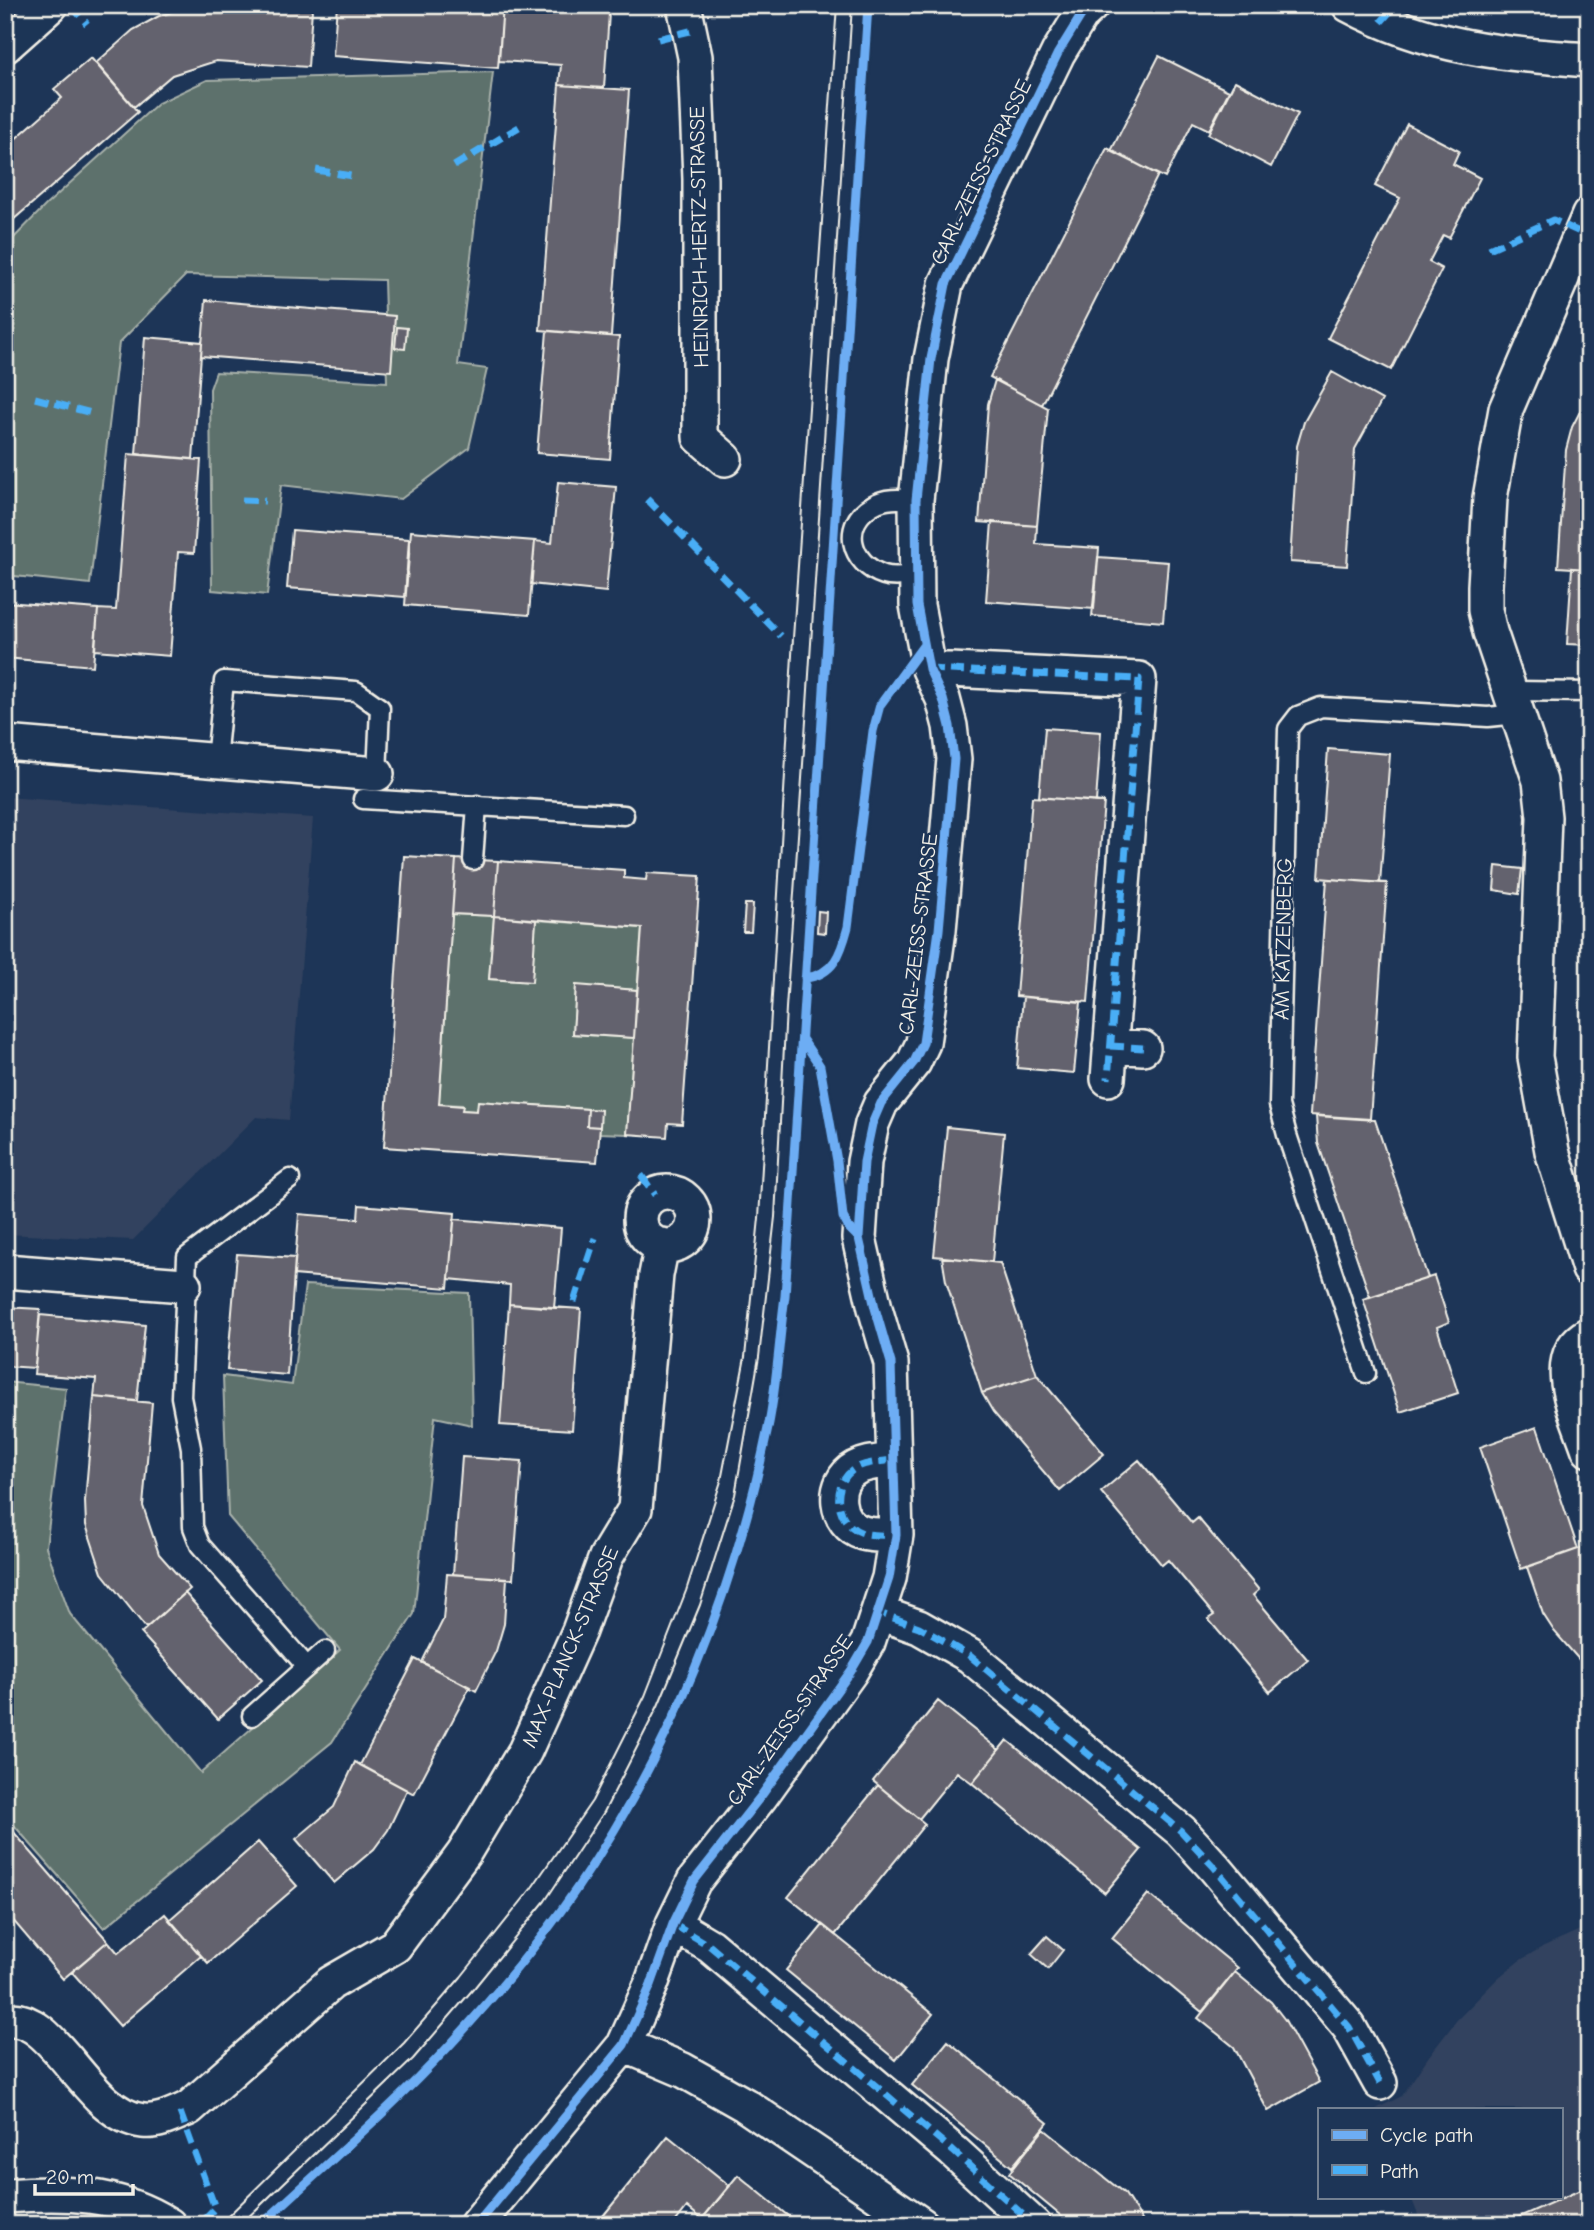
<svg xmlns="http://www.w3.org/2000/svg" width="1594" height="2230" font-family="'Comic Neue',sans-serif">
<style>
.built{fill:#32425e}
.green{fill:#5d716c;stroke:#a8b1aa;stroke-width:2}
.building{fill:#64626e;stroke:#f4f1e8;stroke-width:2}
.lines{fill:none;stroke-linecap:round;stroke-linejoin:round}
.lane-casing{stroke:#f4f1e8;stroke-width:23}
.street-casing{stroke:#f4f1e8;stroke-width:38}
.lane{stroke:#1d3557;stroke-width:18}
.street{stroke:#1d3557;stroke-width:33}
.tram{stroke:#f4f1e8;stroke-width:2}
.quiet{stroke:#49aef6;stroke-width:7;stroke-dasharray:14 7;stroke-linecap:butt}
.cycleway-casing{stroke:#1d3557;stroke-width:13}
.cycleway{stroke:#6dadf4;stroke-width:9}
.labels{text-anchor:middle;stroke-width:5;stroke-linejoin:round;paint-order:stroke}
.street-label{font-size:21px;fill:#f4f1e8;stroke:#1d3557}
</style>
<rect width="100%" height="100%" fill="#1d3557"/>
<filter id="ink" filterUnits="userSpaceOnUse"><feTurbulence type="fractalNoise" baseFrequency=".0143" numOctaves="2"/><feDisplacementMap in="SourceGraphic" scale="14" xChannelSelector="R" yChannelSelector="G"/><feConvolveMatrix kernelMatrix="1 2 1 2 8 2 1 2 1" color-interpolation-filters="sRGB"/></filter>
<g filter="url(#ink)">
<path class="built" d="M 5,797 L 313,818 L 289,1120 L 256,1117 L 133,1240 L 5,1234 Z
M 1589,1926 L 1589,2225 L 1422,2225 L 1411,2197 L 1561,2197 L 1561,2109 L 1376,2109 L 1402,2096 L 1429,2056 L 1456,2021 L 1498,1978 L 1519,1961 L 1544,1946 Z"/>
<path class="green" d="M 493,72 L 458,365 L 487,369 L 469,448 L 401,499 L 281,485 L 267,595 L 212,590 L 210,389 L 216,372 L 387,382 L 384,280 L 186,275 L 119,343 L 90,584 L 5,575 L 5,247 L 46,205 L 158,103 L 207,80 Z
M 452,914 L 494,916 L 489,979 L 531,982 L 536,920 L 642,928 L 637,990 L 576,986 L 573,1034 L 634,1038 L 627,1134 L 599,1133 L 600,1110 L 479,1101 L 477,1111 L 462,1110 L 462,1105 L 439,1104 Z
M 305,1285 L 469,1293 L 472,1425 L 435,1417 L 414,1614 L 332,1742 L 104,1928 L 5,1815 L 5,1382 L 66,1388 L 46,1547 L 70,1614 L 201,1773 L 340,1650 L 228,1516 L 223,1376 L 292,1385 Z"/>
<path class="building" d="M 263,5 L 312,9 L 308,67 L 216,61 L 172,75 L 134,107 L 96,63 L 133,30 L 159,16 L 194,5 Z
M 337,5 L 503,5 L 498,68 L 333,56 Z
M 503,5 L 609,13 L 604,88 L 559,85 L 561,65 L 499,61 Z
M 1159,56 L 1229,91 L 1209,130 L 1193,122 L 1165,178 L 1111,151 Z
M 91,58 L 138,112 L 13,220 L 5,211 L 5,148 L 62,98 L 54,89 Z
M 1235,81 L 1298,114 L 1271,167 L 1208,134 Z
M 559,85 L 629,90 L 611,336 L 540,330 Z
M 1407,124 L 1459,151 L 1453,164 L 1480,178 L 1449,238 L 1443,235 L 1429,262 L 1442,269 L 1391,370 L 1328,338 L 1400,198 L 1375,186 Z
M 1107,148 L 1158,175 L 1042,405 L 990,377 Z
M 206,300 L 395,316 L 391,371 L 201,356 Z
M 397,327 L 407,328 L 405,349 L 395,348 Z
M 547,331 L 619,337 L 610,459 L 537,453 Z
M 145,337 L 202,342 L 193,459 L 136,454 Z
M 1332,372 L 1382,400 L 1355,449 L 1347,566 L 1290,562 L 1297,446 L 1304,422 Z
M 995,380 L 1048,408 L 1037,526 L 979,522 L 988,404 Z
M 1589,394 L 1589,569 L 1558,567 L 1566,450 L 1572,427 Z
M 128,454 L 201,460 L 194,553 L 178,552 L 170,656 L 95,650 L 98,609 L 116,610 Z
M 558,482 L 616,487 L 606,592 L 531,584 L 535,541 L 552,543 Z
M 992,522 L 1037,526 L 1036,544 L 1099,548 L 1094,609 L 986,601 Z
M 292,530 L 409,539 L 405,597 L 287,588 Z
M 411,531 L 535,541 L 529,615 L 405,605 Z
M 1098,557 L 1168,562 L 1163,622 L 1092,616 Z
M 1572,568 L 1589,569 L 1589,645 L 1567,644 Z
M 5,602 L 98,609 L 93,666 L 5,658 Z
M 1045,728 L 1101,732 L 1096,802 L 1039,797 Z
M 1328,749 L 1390,754 L 1380,883 L 1319,878 Z
M 1032,797 L 1104,802 L 1088,1002 L 1016,996 Z
M 404,856 L 456,859 L 439,1104 L 463,1106 L 462,1110 L 477,1111 L 478,1101 L 588,1109 L 587,1126 L 600,1127 L 597,1162 L 384,1147 Z
M 456,859 L 498,861 L 494,916 L 452,914 Z
M 498,861 L 624,870 L 624,878 L 646,880 L 647,873 L 700,876 L 682,1124 L 668,1123 L 667,1137 L 627,1134 L 642,928 L 494,916 Z
M 1496,866 L 1522,869 L 1519,894 L 1494,890 Z
M 1327,879 L 1387,883 L 1370,1119 L 1310,1115 Z
M 745,904 L 753,904 L 751,932 L 743,932 Z
M 818,911 L 826,912 L 825,933 L 817,932 Z
M 494,916 L 536,920 L 532,982 L 489,979 Z
M 5,938 L 10,938 L 8,964 L 5,963 Z
M 576,985 L 637,990 L 634,1038 L 573,1034 Z
M 1023,997 L 1081,1002 L 1074,1073 L 1017,1068 Z
M 588,1109 L 601,1110 L 600,1127 L 587,1126 Z
M 1316,1116 L 1375,1120 L 1428,1278 L 1370,1297 L 1318,1143 Z
M 947,1127 L 1004,1133 L 992,1262 L 934,1256 Z
M 359,1205 L 455,1213 L 448,1288 L 294,1275 L 299,1214 L 358,1219 Z
M 454,1219 L 561,1228 L 554,1308 L 509,1304 L 510,1285 L 449,1279 Z
M 237,1254 L 295,1258 L 287,1375 L 227,1370 Z
M 942,1257 L 1000,1263 L 1037,1375 L 982,1393 L 946,1281 Z
M 1434,1276 L 1449,1322 L 1437,1327 L 1458,1393 L 1400,1412 L 1363,1299 Z
M 509,1304 L 581,1309 L 572,1430 L 500,1425 Z
M 5,1307 L 40,1309 L 35,1368 L 5,1366 Z
M 40,1315 L 145,1325 L 137,1401 L 94,1397 L 96,1379 L 34,1374 Z
M 1037,1375 L 1104,1454 L 1060,1491 L 993,1412 L 982,1393 Z
M 94,1397 L 152,1403 L 143,1506 L 159,1554 L 190,1589 L 146,1628 L 102,1573 L 86,1525 L 85,1501 Z
M 1537,1427 L 1578,1549 L 1521,1569 L 1480,1447 Z
M 462,1457 L 522,1461 L 513,1579 L 453,1574 Z
M 1139,1460 L 1192,1523 L 1198,1518 L 1259,1590 L 1253,1595 L 1308,1660 L 1270,1692 L 1208,1619 L 1214,1615 L 1168,1560 L 1162,1565 L 1101,1492 Z
M 1584,1547 L 1589,1560 L 1589,1671 L 1554,1631 L 1543,1614 L 1527,1567 Z
M 447,1574 L 507,1578 L 504,1624 L 496,1651 L 476,1691 L 422,1662 L 443,1620 Z
M 185,1593 L 262,1680 L 218,1719 L 141,1633 Z
M 415,1659 L 470,1687 L 414,1794 L 360,1765 Z
M 938,1701 L 999,1750 L 972,1783 L 957,1772 L 919,1819 L 873,1781 Z
M 1007,1740 L 1141,1850 L 1105,1893 L 972,1783 Z
M 355,1762 L 407,1790 L 388,1830 L 374,1849 L 334,1883 L 296,1839 L 334,1807 Z
M 878,1785 L 925,1824 L 835,1935 L 788,1897 Z
M 5,1822 L 108,1941 L 63,1979 L 5,1911 Z
M 258,1842 L 297,1886 L 208,1963 L 169,1920 Z
M 1148,1894 L 1238,1968 L 1202,2012 L 1112,1938 Z
M 165,1914 L 201,1956 L 120,2026 L 72,1972 L 108,1941 L 118,1953 Z
M 823,1925 L 933,2014 L 896,2060 L 786,1970 Z
M 1047,1936 L 1063,1950 L 1048,1969 L 1031,1954 Z
M 1235,1972 L 1271,2002 L 1285,2020 L 1319,2082 L 1268,2111 L 1234,2047 L 1198,2018 Z
M 948,2041 L 1048,2123 L 1012,2167 L 912,2085 Z
M 1044,2129 L 1125,2194 L 1145,2225 L 1072,2225 L 1009,2173 Z
M 668,2136 L 730,2186 L 702,2219 L 687,2207 L 673,2225 L 613,2225 L 603,2216 Z
M 738,2175 L 765,2197 L 799,2225 L 709,2225 L 702,2219 Z
M 1589,2186 L 1589,2225 L 1501,2225 Z"/>
<g class="lines">
<defs>
<path id="lane" d="M 916,500 C 902,499 886,497 873,505 C 840,524 850,564 884,575 C 893,578 906,576 916,575
M 1509,691 L 1589,692
M 216,760 L 224,681 L 356,691 L 380,708 L 377,774
M 363,799 L 624,815
M 473,860 L 477,805
M 290,1179 L 187,1257 L 181,1397 L 191,1448 L 193,1527 L 200,1545 L 307,1667
M 1366,1373 L 1287,1135 L 1279,1105 L 1288,729 L 1298,716 L 1321,707 L 1488,717 L 1517,714
M 252,1716 L 325,1651"/>
<path id="street" d="M 684,5 L 695,57 L 700,179 L 700,437 L 725,459
M 1349,5 C 1429,48 1501,54 1589,60
M 5,46 L 51,5
M 1589,215 L 1506,409 L 1490,498 L 1485,586 L 1485,610 L 1490,632 L 1540,781 L 1544,817 L 1535,1057 L 1552,1151 L 1589,1269
M 929,669 L 1139,679 L 1108,1079
M 5,743 L 377,774
M 1110,1046 L 1143,1048
M640 1219a27 27 0 1 1 54 0a27 27 0 1 1-54 0Z
M 5,1271 L 184,1285
M 1589,1334 C 1546,1357 1578,1416 1589,1450
M 893,1460 C 881,1462 867,1462 856,1468 C 830,1482 834,1524 863,1533 C 873,1536 885,1535 896,1535
M 879,1613 L 919,1627 L 970,1656 L 1181,1831 L 1215,1868 L 1349,2027 L 1380,2083
M 673,1924 L 710,1946 L 953,2151 L 1034,2225
M 5,2021 C 54,2009 86,2115 143,2121 C 159,2123 175,2114 189,2108 L 331,1983 L 395,1946 L 464,1853 L 525,1751 L 579,1631 L 606,1557 L 635,1509 L 656,1275 L 662,1245
M 624,2045 L 683,2070 L 745,2105 L 922,2225
M 5,2196 C 65,2191 117,2192 169,2225
M 476,2225 L 624,2045 L 651,1985 L 673,1924 L 694,1881 L 761,1796 L 851,1671 L 868,1642 L 889,1578 L 896,1535 L 891,1363 L 875,1308 L 859,1238 L 864,1162 L 872,1124 L 881,1103 L 914,1062 L 923,1043 L 939,930 L 954,759 L 950,726 L 943,699 L 929,669 L 917,605 L 916,500 L 931,359 L 946,284 L 1058,53 L 1082,14 L 1092,5"/>
</defs>
<use href="#lane" class="lane-casing"/>
<use href="#street" class="street-casing"/>
<use href="#lane" class="lane"/>
<use href="#street" class="street"/>
<path class="tram" d="M 219,2225 L 404,2043 L 461,1977 L 531,1889 L 592,1801 L 645,1696 L 686,1591 L 721,1481 L 745,1357 L 759,1218 L 793,638 L 837,5
M 240,2225 L 413,2059 L 475,1987 L 545,1901 L 604,1812 L 658,1706 L 700,1605 L 735,1495 L 759,1357 L 775,1217 L 786,1008 L 806,721 L 852,5"/>
<path class="quiet" d="M 46,5 L 48,8
M 71,5 L 87,24
M 1381,22 L 1396,5
M 658,39 L 690,31
M 454,166 L 519,127
M 316,170 L 351,176
M 1489,249 L 1553,220 L 1582,233
M 35,398 L 91,413
M 647,499 L 781,636
M 242,500 L 265,501
M 929,669 L 1139,679 L 1108,1079
M 1110,1046 L 1143,1048
M 641,1175 L 655,1195
M 574,1302 L 595,1238
M 893,1460 C 881,1462 867,1462 856,1468 C 830,1482 834,1524 863,1533 C 873,1536 885,1535 896,1535
M 880,1607 L 879,1613 L 919,1627 L 970,1656 L 1181,1831 L 1215,1868 L 1349,2027 L 1380,2083
M 673,1924 L 710,1946 L 953,2151 L 1034,2225
M 180,2112 L 215,2208 L 198,2225"/>
<defs>
<path id="cycleway" d="M 805,978 C 834,975 841,953 848,927 L 873,731 L 880,705 L 923,646
M 802,1039 L 820,1066 L 837,1161 L 843,1217 L 849,1228 L 859,1238
M 261,2225 C 324,2166 390,2110 449,2046 C 494,1997 539,1944 577,1888 C 671,1751 735,1590 768,1428 C 777,1385 779,1340 785,1296 L 868,5
M 476,2225 L 624,2045 L 651,1985 L 673,1924 L 694,1881 L 761,1796 L 851,1671 L 868,1642 L 889,1578 L 896,1535 L 891,1363 L 875,1308 L 859,1238 L 864,1162 L 872,1124 L 881,1103 L 914,1062 L 923,1043 L 939,930 L 954,759 L 950,726 L 943,699 L 929,669 L 917,605 L 916,500 L 931,359 L 946,284 L 1058,53 L 1082,14 L 1092,5"/>
</defs>
<use href="#cycleway" class="cycleway-casing"/>
<use href="#cycleway" class="cycleway"/>
</g>
</g>
<g class="labels">
<g class="street-label">
<text transform="translate(981 172) rotate(-64)" y="7">CARL-ZEISS-STRASSE</text>
<text transform="translate(699 237) rotate(-91)" y="7">HEINRICH-HERTZ-STRASSE</text>
<text transform="translate(918 934) rotate(-83)" y="7">CARL-ZEISS-STRASSE</text>
<text transform="translate(1283 939) rotate(-89)" y="7">AM KATZENBERG</text>
<text transform="translate(570 1647) rotate(-67)" y="7">MAX-PLANCK-STRASSE</text>
<text transform="translate(790 1720) rotate(-55)" y="7">CARL-ZEISS-STRASSE</text>
</g>
</g>
<rect width="1594" height="2230" fill="none" stroke="#1d3557" stroke-width="28"/>
<rect x="14" y="14" width="1566" height="2202" fill="none" stroke="#f4f1e8" stroke-width="2.5" filter="url(#ink)"/>
<rect x="1318" y="2108" width="245" height="91" fill="#1d3557" stroke="#738091" stroke-width="2"/>
<rect x="1332" y="2130" width="35" height="10" fill="#6dadf4" stroke="#738091" stroke-width="2"/>
<text x="1380" y="2142" font-size="21" fill="#f4f1e8">Cycle path</text>
<rect x="1332" y="2165" width="35" height="10" fill="#49aef6" stroke="#738091" stroke-width="2"/>
<text x="1380" y="2178" font-size="21" fill="#f4f1e8">Path</text>
<path d="M35 2184v10h98v-10" fill="none" stroke="#f4f1e8" stroke-width="3.5"/>
<text x="46" y="2184" font-size="21" fill="#f4f1e8" stroke="#1d3557" stroke-width="5" paint-order="stroke">20 m</text>
</svg>
